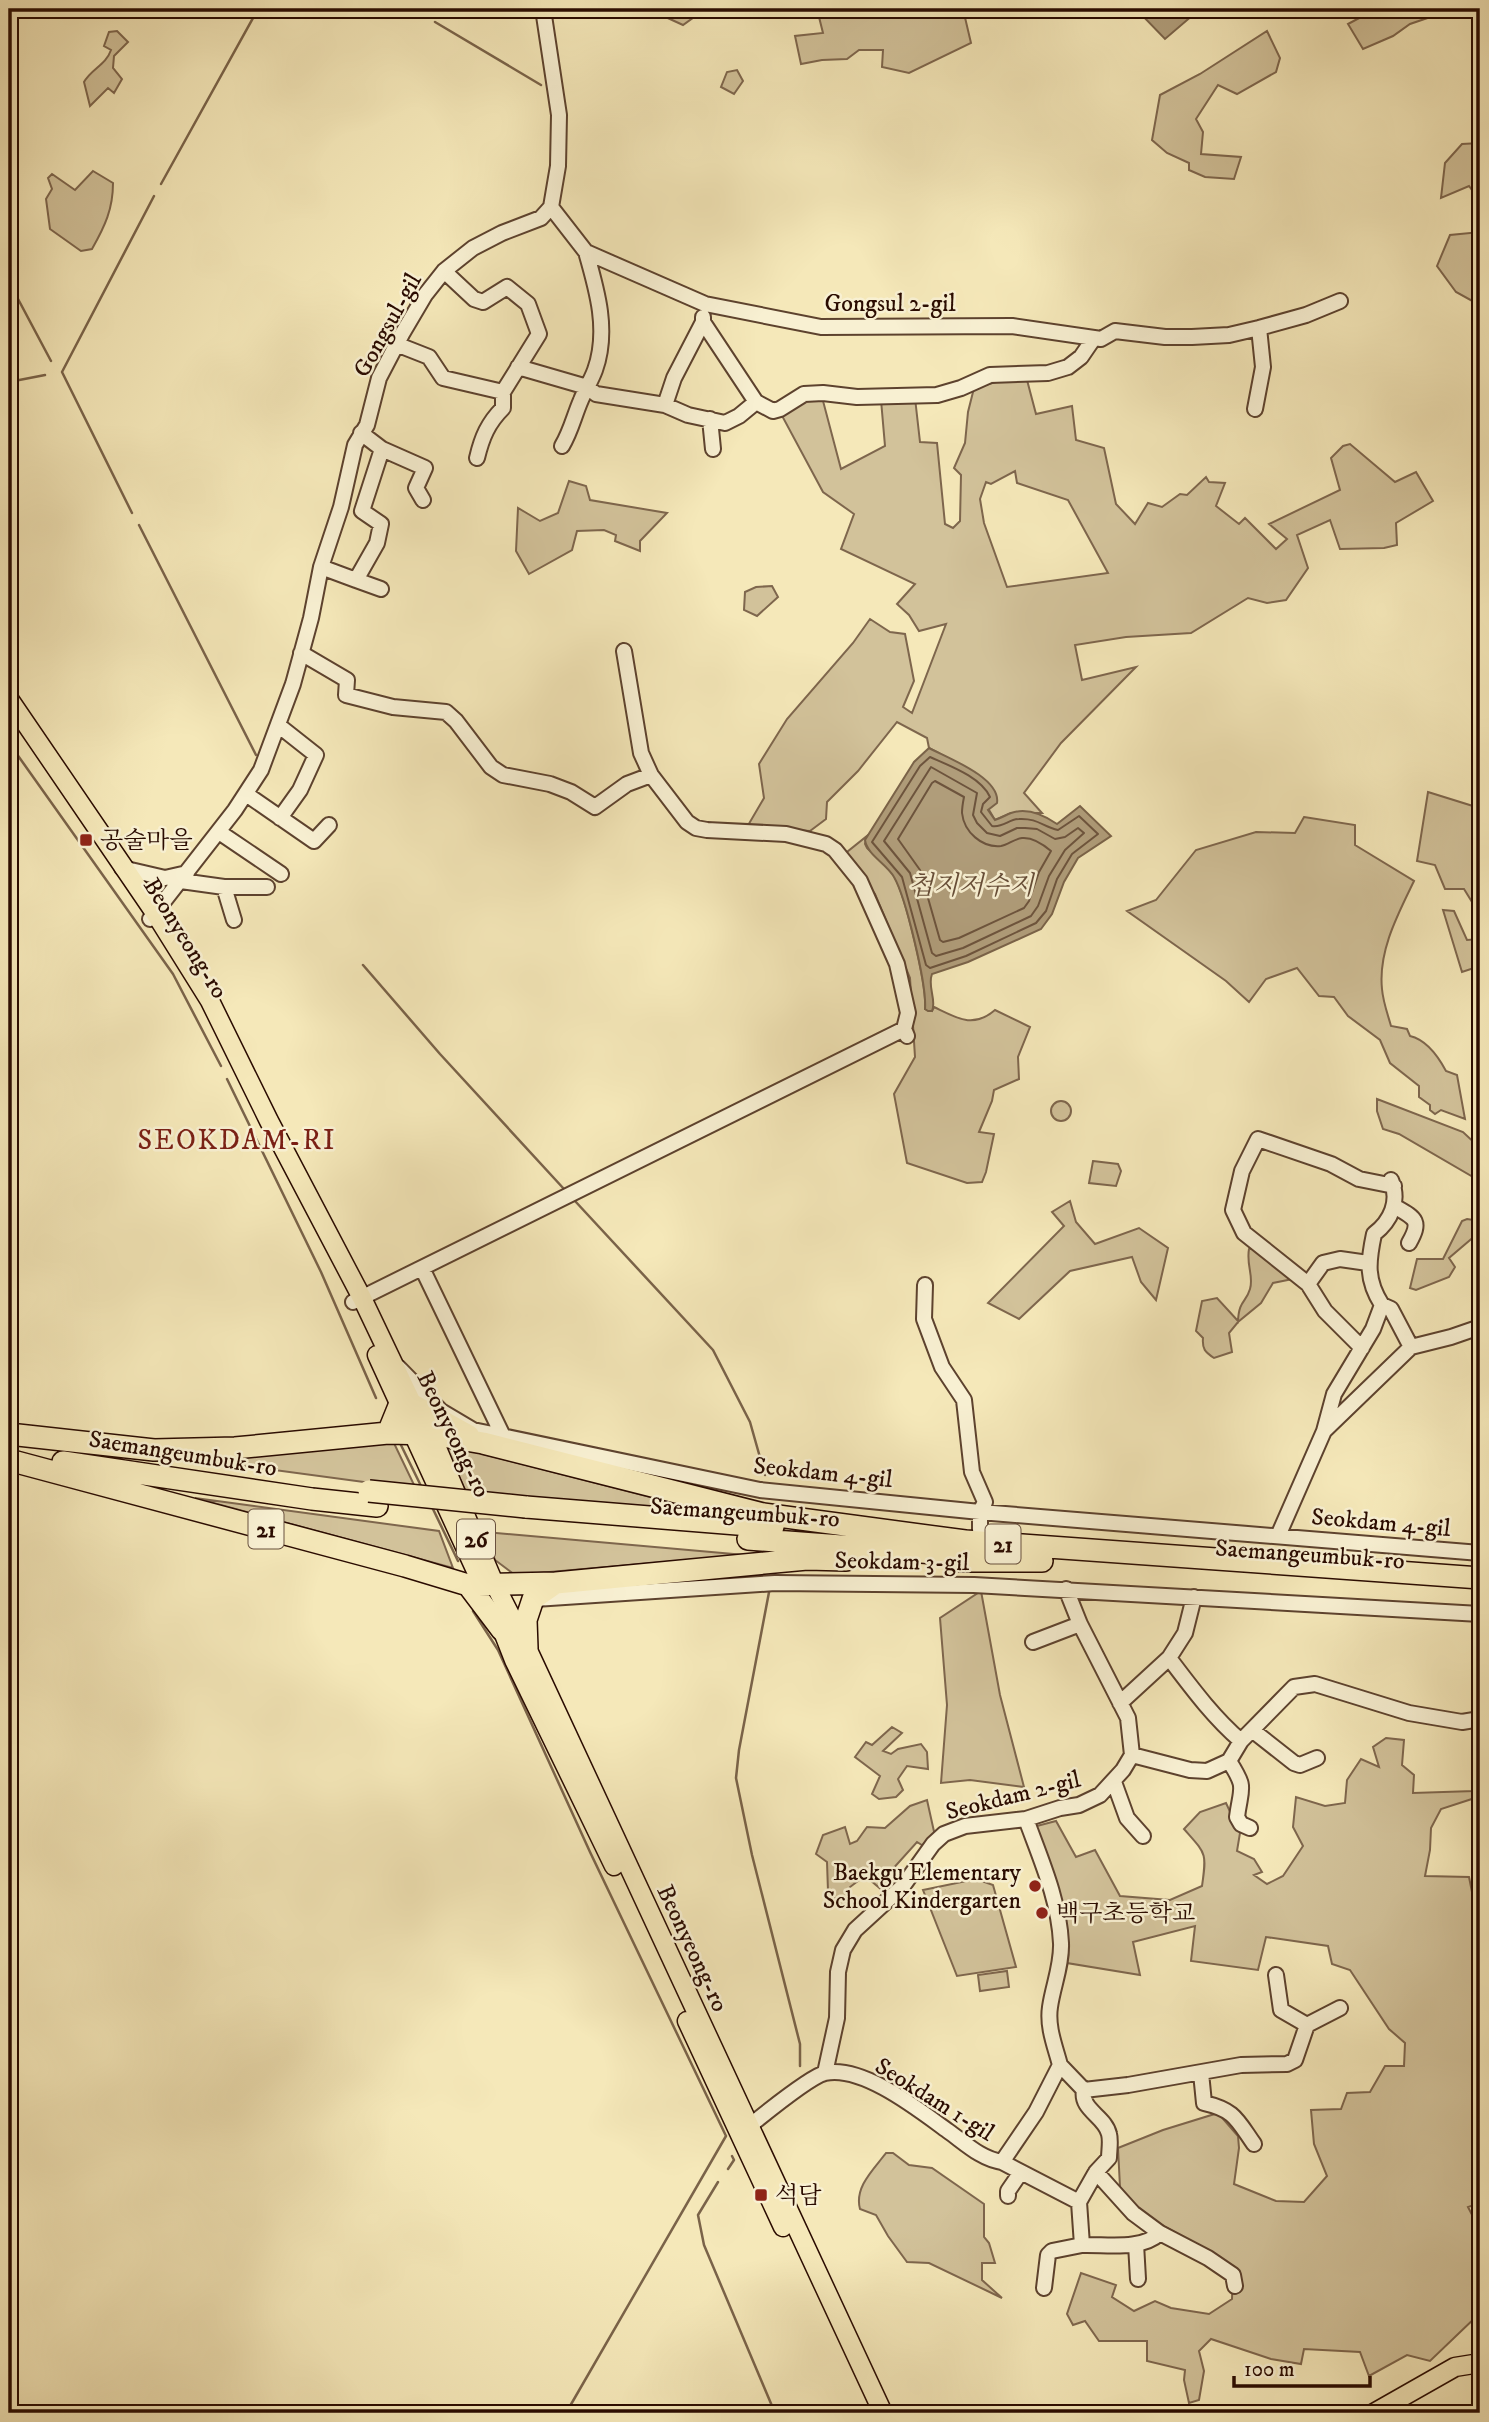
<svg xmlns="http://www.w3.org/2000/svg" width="1489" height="2422" font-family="'IM FELL DW Pica','Noto Serif KR',serif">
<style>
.green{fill:#d2c29a;stroke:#7e664d;stroke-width:2;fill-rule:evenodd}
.water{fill:#b09d7a;stroke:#7a6349;stroke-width:2}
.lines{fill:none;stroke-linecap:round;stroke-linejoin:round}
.shore{stroke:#6d543d;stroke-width:2}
.stream{stroke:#7a6349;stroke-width:2.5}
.minor-casing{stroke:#5d422e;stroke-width:18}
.major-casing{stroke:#2a0b00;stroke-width:21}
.highway-casing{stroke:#2a0b00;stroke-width:24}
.minor{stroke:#f8f0d2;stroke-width:14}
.major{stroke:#f5e8b9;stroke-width:18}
.highway{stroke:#f5e8b9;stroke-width:21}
.highway-bridge-casing{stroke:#2a0b00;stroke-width:24;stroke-linecap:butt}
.highway-bridge{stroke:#f5e8b9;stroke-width:21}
.poi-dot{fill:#8f2418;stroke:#f8f0d2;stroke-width:2.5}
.labels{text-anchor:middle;stroke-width:5;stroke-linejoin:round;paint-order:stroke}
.shield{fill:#f8f0d2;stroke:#68503f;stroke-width:2}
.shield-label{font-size:23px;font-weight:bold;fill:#2a0b00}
.street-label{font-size:24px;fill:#2a0b00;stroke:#f8f0d2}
.poi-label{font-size:24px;fill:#2a0b00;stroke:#f8f0d2;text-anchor:start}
.water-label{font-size:26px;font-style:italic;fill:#664d37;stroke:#f8f0d2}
.quarter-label{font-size:28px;letter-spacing:2px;fill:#7a1f14;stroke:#f8f0d2}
</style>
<rect width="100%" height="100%" fill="#f5e8b9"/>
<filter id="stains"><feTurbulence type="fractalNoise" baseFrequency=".00286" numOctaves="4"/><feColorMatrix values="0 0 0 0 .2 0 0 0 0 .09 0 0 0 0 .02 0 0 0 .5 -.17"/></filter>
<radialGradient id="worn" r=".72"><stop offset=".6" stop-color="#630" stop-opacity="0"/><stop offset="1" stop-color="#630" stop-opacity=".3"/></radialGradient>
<path class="green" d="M 648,9 L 700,9 L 701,12 L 683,25 Z
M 817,9 L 963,9 L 971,43 L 909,73 L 882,67 L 883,50 L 859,50 L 847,59 L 822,60 L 801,64 L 795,36 L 823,33 Z
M 1376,9 L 1454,9 L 1410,24 L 1393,36 L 1363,49 L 1348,24 Z
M 117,31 L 128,42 L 114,56 L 113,68 L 122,79 L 114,93 L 108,88 L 90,106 L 84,82 C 91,69 106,65 111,50 L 104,46 L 109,32 Z
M 1267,31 L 1280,58 L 1276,72 L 1237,94 L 1218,85 L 1196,119 L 1203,132 L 1201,154 L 1241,157 L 1234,179 L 1205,177 L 1189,170 L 1189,163 L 1167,153 L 1152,140 L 1160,95 L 1200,74 Z
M 737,70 L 743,81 L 734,94 L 721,87 L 727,72 Z
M 1480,143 L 1480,201 L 1469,186 L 1441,198 L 1445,163 L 1462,144 Z
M 93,171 L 113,183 C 113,209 105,226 92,249 L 81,251 L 50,229 L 46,199 L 52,189 L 48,178 L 52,174 L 75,190 Z
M 1480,232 L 1480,301 L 1476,303 L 1456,292 L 1437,266 L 1450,235 Z
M 1007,379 L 1027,380 L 1036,414 L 1072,406 L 1076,440 L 1104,448 L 1116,504 L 1135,524 L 1148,503 L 1162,507 L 1180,494 L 1187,495 L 1206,477 L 1209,482 L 1225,483 L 1216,506 L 1239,524 L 1245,518 L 1276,549 L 1287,539 L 1269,524 L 1340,490 L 1331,458 L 1343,446 L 1350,444 L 1395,482 L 1416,472 L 1433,501 L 1396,523 L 1397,545 L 1384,548 L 1340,549 L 1330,520 L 1297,535 L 1308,568 L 1286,600 L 1267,603 L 1248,598 L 1191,633 L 1126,637 L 1075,645 L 1082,680 L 1136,667 L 1061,743 L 1024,793 L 1042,813 L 1011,813 L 995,820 L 963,766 L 929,748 L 927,738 L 897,722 L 858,771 L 827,802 L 826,819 L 810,831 L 747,827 L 764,798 L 759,764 L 787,719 L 853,643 L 870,619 L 890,632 L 905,634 L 914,681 L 903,707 L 912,713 L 946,624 L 919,631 L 909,615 L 897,604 L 915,584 L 841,549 L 854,514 L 823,492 L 780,412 L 802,400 L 822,397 L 841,469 L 885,446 L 881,400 L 915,398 L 920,442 L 937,443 L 945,524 L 953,528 L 960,521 L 961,475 L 954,468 L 965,443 L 968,412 L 974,388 ZM 1015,471 L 1017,483 L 1068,500 L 1108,573 L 1007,587 L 984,523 L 980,499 L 986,482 L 991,484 Z
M 569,481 L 586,486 L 590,500 L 667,513 L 640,541 L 640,551 L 615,541 L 616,535 L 604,530 L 577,531 L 572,550 L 529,574 L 516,551 L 518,508 L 540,521 L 558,513 Z
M 772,586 L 778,597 L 757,616 L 744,610 L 745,592 L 756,587 Z
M 1428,792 L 1476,807 L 1480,811 L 1480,915 L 1464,889 L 1445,889 L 1435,865 L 1417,861 Z
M 1304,817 L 1355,825 L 1355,845 L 1414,881 C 1398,914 1378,951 1382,989 C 1383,1002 1388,1015 1391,1026 L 1407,1029 L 1410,1036 C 1427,1040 1438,1056 1446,1071 L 1457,1075 L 1465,1119 L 1441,1110 L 1435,1114 L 1430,1110 L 1430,1105 L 1419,1097 L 1419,1086 L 1390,1063 L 1380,1040 L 1348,1016 L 1334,997 L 1319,996 L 1297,968 L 1266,979 L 1249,1002 L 1226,981 L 1127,911 L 1156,900 L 1196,850 L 1256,832 L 1295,833 Z
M 867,836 L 865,844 L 867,848 C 877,857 887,865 894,876 C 905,895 927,986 925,1009 L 932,1011 L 934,1007 C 957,1018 973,1029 995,1010 L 1030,1027 L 1018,1057 L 1019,1079 L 994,1090 L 992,1101 L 979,1132 L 994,1134 L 986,1172 L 982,1182 L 967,1183 L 907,1163 L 894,1094 L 915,1057 L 910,978 L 875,894 L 848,859 L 847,852 Z
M 1443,910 L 1454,911 L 1467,940 L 1480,939 L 1480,966 L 1462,972 Z
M 1377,1099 L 1463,1132 L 1480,1148 L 1480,1181 L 1399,1134 L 1383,1129 L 1377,1111 Z
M1051 1111a10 10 0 1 1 20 0a10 10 0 1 1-20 0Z
M 1093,1161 L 1118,1164 L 1121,1171 L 1116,1186 L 1089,1183 Z
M 1070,1201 L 1076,1222 L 1095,1244 L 1139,1228 L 1168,1248 L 1156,1300 L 1141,1282 L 1132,1257 L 1070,1271 L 1019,1319 L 988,1303 L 1064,1226 L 1052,1212 Z
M 1467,1219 L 1480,1221 L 1480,1235 L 1476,1235 L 1449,1258 L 1455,1267 L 1449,1277 L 1416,1290 L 1410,1288 L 1417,1259 L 1443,1259 L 1462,1221 Z
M 1254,1248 L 1293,1279 L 1273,1283 L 1261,1303 L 1238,1322 L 1229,1333 L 1232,1352 L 1214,1358 C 1205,1352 1202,1349 1203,1338 L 1196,1331 L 1202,1301 L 1217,1298 L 1238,1321 C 1239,1300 1246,1303 1250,1289 C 1254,1276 1246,1265 1249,1249 Z
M 392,1439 L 416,1489 L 178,1457 Z
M 444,1444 L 732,1518 L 466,1492 Z
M 195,1498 L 439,1531 L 453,1568 Z
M 485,1532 L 745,1555 L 515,1575 L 495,1560 Z
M 981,1591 L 1000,1695 L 1024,1787 L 970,1780 L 941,1783 L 947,1705 L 940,1618 Z
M 892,1727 L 902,1733 L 883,1751 L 891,1754 L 898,1749 L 921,1744 L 927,1752 L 928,1769 L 907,1766 L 898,1779 L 903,1790 L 896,1797 L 879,1799 L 872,1794 L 880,1776 L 855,1757 L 866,1742 L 872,1745 Z
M 1386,1738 L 1404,1740 L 1402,1765 L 1414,1775 L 1413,1793 L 1474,1791 L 1475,1782 L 1480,1781 L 1480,1803 L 1475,1798 L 1441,1809 L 1431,1828 L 1430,1850 L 1425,1876 L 1469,1877 L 1474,1902 L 1480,1909 L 1480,2203 L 1468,2207 L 1480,2230 L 1480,2313 L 1430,2361 L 1407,2355 L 1369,2376 L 1360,2352 L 1304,2349 L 1301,2364 L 1271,2359 L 1211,2339 L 1199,2351 L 1204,2371 L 1199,2400 L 1189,2403 L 1184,2380 L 1185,2370 L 1147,2361 L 1147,2341 L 1099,2341 L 1085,2321 L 1073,2325 L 1067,2314 L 1081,2273 L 1116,2285 L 1112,2297 L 1134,2311 L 1155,2301 L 1171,2308 L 1209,2314 L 1232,2299 L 1233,2270 L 1200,2246 L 1149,2218 L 1135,2207 L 1120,2187 L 1118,2148 L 1163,2130 L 1218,2113 L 1238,2136 L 1239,2148 L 1234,2184 L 1276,2201 L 1304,2202 L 1327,2176 L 1314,2144 L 1311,2110 L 1341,2109 L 1347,2093 L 1370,2092 L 1385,2066 L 1404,2066 L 1405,2043 L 1389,2029 L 1350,1970 L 1332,1964 L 1328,1946 L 1266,1937 L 1258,1970 L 1191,1961 L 1195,1926 L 1133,1942 L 1140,1975 L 1061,1962 L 1033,1827 L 1056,1821 L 1076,1857 L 1095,1850 L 1120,1896 L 1170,1900 L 1202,1886 C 1207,1852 1206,1854 1184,1829 L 1200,1812 L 1226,1803 L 1240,1833 L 1237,1851 L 1254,1859 L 1262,1872 L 1254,1875 L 1267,1884 L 1283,1876 L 1303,1846 L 1293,1827 L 1296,1797 L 1325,1806 L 1345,1803 L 1347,1780 L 1361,1759 L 1379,1767 L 1373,1747 Z
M 927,1800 L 935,1836 L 925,1847 L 917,1842 L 890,1872 L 898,1881 L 883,1891 L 870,1880 L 862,1878 L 850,1887 L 843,1907 L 828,1891 L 827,1862 L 816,1854 L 823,1835 L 845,1827 L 850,1844 L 857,1841 L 867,1827 L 885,1828 L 910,1806 Z
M 976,1879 L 993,1885 L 1016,1967 L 957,1976 L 923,1890 Z
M 1007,1971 L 1009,1987 L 980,1991 L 978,1975 Z
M 886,2153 L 893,2153 L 909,2165 L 932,2168 L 984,2204 L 984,2237 L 989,2243 L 995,2263 L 982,2263 L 982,2280 L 1002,2298 L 929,2263 L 907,2262 L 888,2236 L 876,2215 L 860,2209 C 854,2187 874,2169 886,2153 Z"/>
<path class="water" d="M 1136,9 L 1200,9 L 1165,39 Z
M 929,748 C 948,758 1001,778 997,803 L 988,810 L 995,820 C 1001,818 1006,815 1011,813 C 1028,807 1044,815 1057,824 L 1080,806 L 1111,836 L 1078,858 L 1064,882 L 1052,914 L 1041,929 L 968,962 L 932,974 C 927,987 937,1000 932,1011 L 928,1011 L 925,1009 C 927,985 906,898 894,877 C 887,864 867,855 865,840 L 914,762 Z"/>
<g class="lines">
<path class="shore" d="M 930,757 C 950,766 981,777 990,797 L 983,804 L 981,812 L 992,826 C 1003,828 1009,819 1019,819 C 1038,818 1043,827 1058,830 L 1079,816 L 1098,834 L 1072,854 L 1057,879 L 1046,911 L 1036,923 L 966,956 L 930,968 L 926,965 L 902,877 L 872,842 L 920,766 Z
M 931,767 L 977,793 L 973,815 L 977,823 L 987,833 L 1000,836 L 1017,828 L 1025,828 L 1037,829 L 1055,839 L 1065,837 L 1078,828 L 1084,833 L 1065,850 L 1049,876 L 1038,906 L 1031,916 L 963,948 L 936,956 L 932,953 L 910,873 L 884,841 Z
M 935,781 L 964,797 C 963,802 962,808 962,813 C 964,832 982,848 1001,846 C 1008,845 1014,839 1022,838 C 1032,837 1044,845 1051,851 L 1039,872 L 1029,901 L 1024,908 L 959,938 L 943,942 L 940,940 L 920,870 L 898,839 L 932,783 Z"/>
<path class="stream" d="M 412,9 L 423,15
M 435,22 L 541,85
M 161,184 L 258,9
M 9,282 L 51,361
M 9,382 L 45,375
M 132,513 L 62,372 L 154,196
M 139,525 L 256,755
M 9,743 L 173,974 L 221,1066
M 363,965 L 440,1054 L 564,1189
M 227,1079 L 321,1272 L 376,1398
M 575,1201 L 713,1350 L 750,1422 L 765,1475
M 399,1441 L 422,1488
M 432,1507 L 458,1561
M 770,1587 L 739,1750 L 736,1778 L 752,1855 L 800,2044 L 800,2066
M 473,1611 L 498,1650 L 590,1852 L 726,2136 L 566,2413
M 728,2169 L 734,2160 L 732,2156
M 718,2182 L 698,2215 L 704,2245 L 775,2413"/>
<defs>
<path id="minor" d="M 551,207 L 586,252 L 705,304 L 821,327 L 1012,326 L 1101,339 L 1115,331 L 1165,337 L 1192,337 L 1229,335 L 1259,328 L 1306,315 L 1340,301
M 444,271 L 474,299 L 483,302 L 507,287 L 528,304 L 539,334 L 503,392
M 703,322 L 756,402 L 773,411 L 780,409 L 804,394 L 823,393 L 857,397 L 937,395 L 961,388 L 990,375 L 1048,373 L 1068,367 L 1081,357 L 1094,338
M 396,344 L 429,357 L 443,378 L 503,392 L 503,408 C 488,423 482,437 477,458
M 518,367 L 587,387 L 596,394 L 665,405 L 688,415 L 725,423 L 739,416 L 756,402
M 665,405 L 674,378 L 703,322 L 703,317
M 1255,409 L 1263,367 L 1259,328
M 710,419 L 713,449
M 361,433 L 382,449 L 425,468 L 416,488 L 423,500
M 562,446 C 571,431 574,416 581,400 C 585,390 591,381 595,370 C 609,331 597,290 586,252
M 321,567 L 356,580 L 377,543 L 381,524 L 362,511 L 382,449
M 356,580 L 381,589
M 624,651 L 641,753 L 651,775 L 687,822 L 696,828 L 707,830 L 786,834 L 826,844 L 835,850 L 860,881 L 897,964 L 908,1013 L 904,1029 L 907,1036
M 301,653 L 347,680 L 346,695 L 393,707 L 446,712 L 456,721 L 491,767 L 503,775 L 550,784 L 571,792 L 595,807 L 627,784 L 651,775
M 278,725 L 316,755 L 300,790 L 280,818
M 246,794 L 314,841 L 329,825
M 219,832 L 281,874
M 122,868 L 165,878 L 187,873
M 181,881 L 224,887 L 267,887
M 224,887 L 234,920
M 150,919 L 235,810 L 261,770 L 293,684 L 311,618 L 321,567 L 341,507 L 355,445 L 367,425 L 379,378 L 402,334 L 425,295 L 444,271 L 473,248 L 502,233 L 541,218 L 551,207 L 558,166 L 559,115 L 543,9
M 1394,1206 C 1415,1218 1422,1220 1409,1243
M 422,1268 L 503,1436
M 1308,1284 L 1323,1263 L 1340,1259 L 1368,1263
M 925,1285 L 924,1319 L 942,1367 L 964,1400 L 972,1472 L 985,1502 L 980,1512 L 980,1530
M 353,1302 L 904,1029
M 1382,1305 L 1391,1309 L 1411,1347 L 1451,1337 L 1480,1327
M 1362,1348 L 1325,1311 L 1308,1284 L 1244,1233 L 1233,1210 L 1242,1171 L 1258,1139 L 1331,1164 L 1359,1179 L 1394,1186
M 398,1367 L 441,1411 L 473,1430 L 760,1490 L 980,1512 L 1480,1553
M 1325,1430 L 1411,1347
M 1278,1536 L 1324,1431 L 1334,1394 L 1373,1329 L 1382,1305 C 1366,1280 1368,1262 1374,1234 C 1391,1221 1400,1201 1391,1180
M 535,1599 L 775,1583 L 974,1585 L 1480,1614
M 1033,1642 L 1080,1624
M 1169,1658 C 1191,1687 1213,1717 1241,1741
M 1120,1703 L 1169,1658 L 1185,1633 L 1194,1597
M 1252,1730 L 1294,1763 L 1300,1765 L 1317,1758
M 1132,1755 L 1190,1770 L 1207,1771 L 1229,1761 L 1241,1741 L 1294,1687 L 1315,1684 L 1409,1713 L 1462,1722 L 1480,1719
M 1229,1761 C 1247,1789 1241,1786 1237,1817 L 1241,1824 L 1250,1828
M 1114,1782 L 1127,1818 L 1143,1836
M 1276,1975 L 1281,2010 L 1307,2025
M 1060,2065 L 1084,2090
M 825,2073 L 837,2018 L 838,1972 L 843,1950 L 855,1930 L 903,1886 L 933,1844 L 944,1834 L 965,1826 L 1026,1819 L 1060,1808 L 1079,1805 L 1100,1795 L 1123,1770 L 1132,1755 L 1128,1718 L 1080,1624 L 1066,1589
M 1201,2073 L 1204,2103 C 1235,2110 1237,2120 1254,2144
M 742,2132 C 758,2119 809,2077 825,2073 C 863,2065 919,2110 948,2131 C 965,2143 981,2159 1002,2162 L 1079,2202 L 1082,2245 L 1052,2251 L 1048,2255 L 1044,2288
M 1002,2162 L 1036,2112 L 1060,2065 C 1055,2046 1047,2027 1050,2007 C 1053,1986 1062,1965 1061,1943 C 1059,1900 1041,1860 1026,1819
M 1008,2196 L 1008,2191 L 1021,2172
M 1079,2202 L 1096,2172 L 1109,2158 C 1109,2151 1111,2141 1109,2134 C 1105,2116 1080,2110 1084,2090 L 1128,2085 L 1241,2065 L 1287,2064 L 1295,2060 L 1307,2025 L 1340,2008
M 1160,2233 L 1208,2258 L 1233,2275 L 1235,2286
M 1136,2244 L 1138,2279
M 1082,2245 C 1106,2244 1141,2251 1160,2233 L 1133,2213 L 1096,2172"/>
<path id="major" d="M 9,699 L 155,913 L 210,1001 L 269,1121 L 362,1298 L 413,1405 L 431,1434 L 494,1583 L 527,1648 L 883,2413
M 377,1355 L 482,1584
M 498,1619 L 514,1660 L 614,1866
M 687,2021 L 783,2227
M 1374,2413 L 1455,2367 L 1480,2363"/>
<path id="highway" d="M 413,1405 L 469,1436
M 388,1433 L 399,1406
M 9,1434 L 154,1450 L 235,1448 L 388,1433 L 431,1434 L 483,1443 L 763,1514 L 965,1541
M 9,1460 L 405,1566 L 468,1585 L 502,1630
M 63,1462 L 312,1499 L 377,1506
M 526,1507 L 773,1527
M 748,1539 L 974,1556
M 952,1540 L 1480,1578
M 958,1561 L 1042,1561
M 468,1585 L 556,1583
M 527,1648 L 526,1620 L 533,1599 L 556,1583 L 807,1559 L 846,1560"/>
</defs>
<use href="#minor" class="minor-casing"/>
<use href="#major" class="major-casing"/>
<use href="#highway" class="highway-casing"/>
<use href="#minor" class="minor"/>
<use href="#major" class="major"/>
<use href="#highway" class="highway"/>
<defs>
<path id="highway-bridge" d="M 369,1491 L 526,1507"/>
</defs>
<use href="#highway-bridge" class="highway-bridge-casing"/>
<use href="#highway-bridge" class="highway-bridge"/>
</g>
<g class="poi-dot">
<rect x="79" y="833" width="14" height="14" rx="3.5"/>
<circle cx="1035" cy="1886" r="7"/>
<circle cx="1042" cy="1913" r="7"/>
<rect x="754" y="2188" width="14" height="14" rx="3.5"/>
</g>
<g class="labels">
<g class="shield">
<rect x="248.5" y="1509.5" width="35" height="39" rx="5"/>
<rect x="457" y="1519.5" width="38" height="39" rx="5"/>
<rect x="985.5" y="1524.5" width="35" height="39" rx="5"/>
</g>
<g class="shield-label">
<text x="266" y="1537">21</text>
<text x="476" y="1547">26</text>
<text x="1003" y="1552">21</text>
</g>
<g class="street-label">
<text x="890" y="311">Gongsul 2-gil</text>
<text transform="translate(387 325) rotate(-61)" y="8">Gongsul-gil</text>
<text transform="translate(186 938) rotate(58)" y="8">Beonyeong-ro</text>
<text transform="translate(454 1434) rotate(64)" y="8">Beonyeong-ro</text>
<text transform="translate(183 1453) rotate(9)" y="8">Saemangeumbuk-ro</text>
<text transform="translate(823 1472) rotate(6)" y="8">Seokdam 4-gil</text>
<text transform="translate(745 1512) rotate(4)" y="8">Saemangeumbuk-ro</text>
<text transform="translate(1381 1522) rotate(5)" y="8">Seokdam 4-gil</text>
<text transform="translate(1310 1554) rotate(4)" y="8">Saemangeumbuk-ro</text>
<text transform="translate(902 1561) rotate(1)" y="8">Seokdam 3-gil</text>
<text transform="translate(1013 1795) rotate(-14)" y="8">Seokdam 2-gil</text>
<text transform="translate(693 1948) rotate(65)" y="8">Beonyeong-ro</text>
<text transform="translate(935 2099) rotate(32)" y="8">Seokdam 1-gil</text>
</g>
<g class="poi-label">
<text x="100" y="848">공술마을</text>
<text x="1021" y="1880" text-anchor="end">Baekgu Elementary<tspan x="1021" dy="28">School Kindergarten</tspan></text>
<text x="1056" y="1921">백구초등학교</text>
<text x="775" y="2203">석담</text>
</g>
<g class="water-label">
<text x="971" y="894">첩지저수지</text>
</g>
<g class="quarter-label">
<text x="237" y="1149">SEOKDAM-RI</text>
</g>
</g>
<rect width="1489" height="2422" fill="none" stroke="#f5e8b9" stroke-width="35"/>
<rect x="10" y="10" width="1468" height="2401" fill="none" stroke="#2a0b00" stroke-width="3.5"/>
<rect x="18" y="18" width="1454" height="2387" fill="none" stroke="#2a0b00" stroke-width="2"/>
<path d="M1234 2376v10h136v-10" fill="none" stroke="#2a0b00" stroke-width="3.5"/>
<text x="1244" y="2376" font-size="21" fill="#2a0b00" stroke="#f8f0d2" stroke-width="5" paint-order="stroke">100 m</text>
<rect width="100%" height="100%" filter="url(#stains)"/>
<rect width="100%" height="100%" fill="url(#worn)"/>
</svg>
